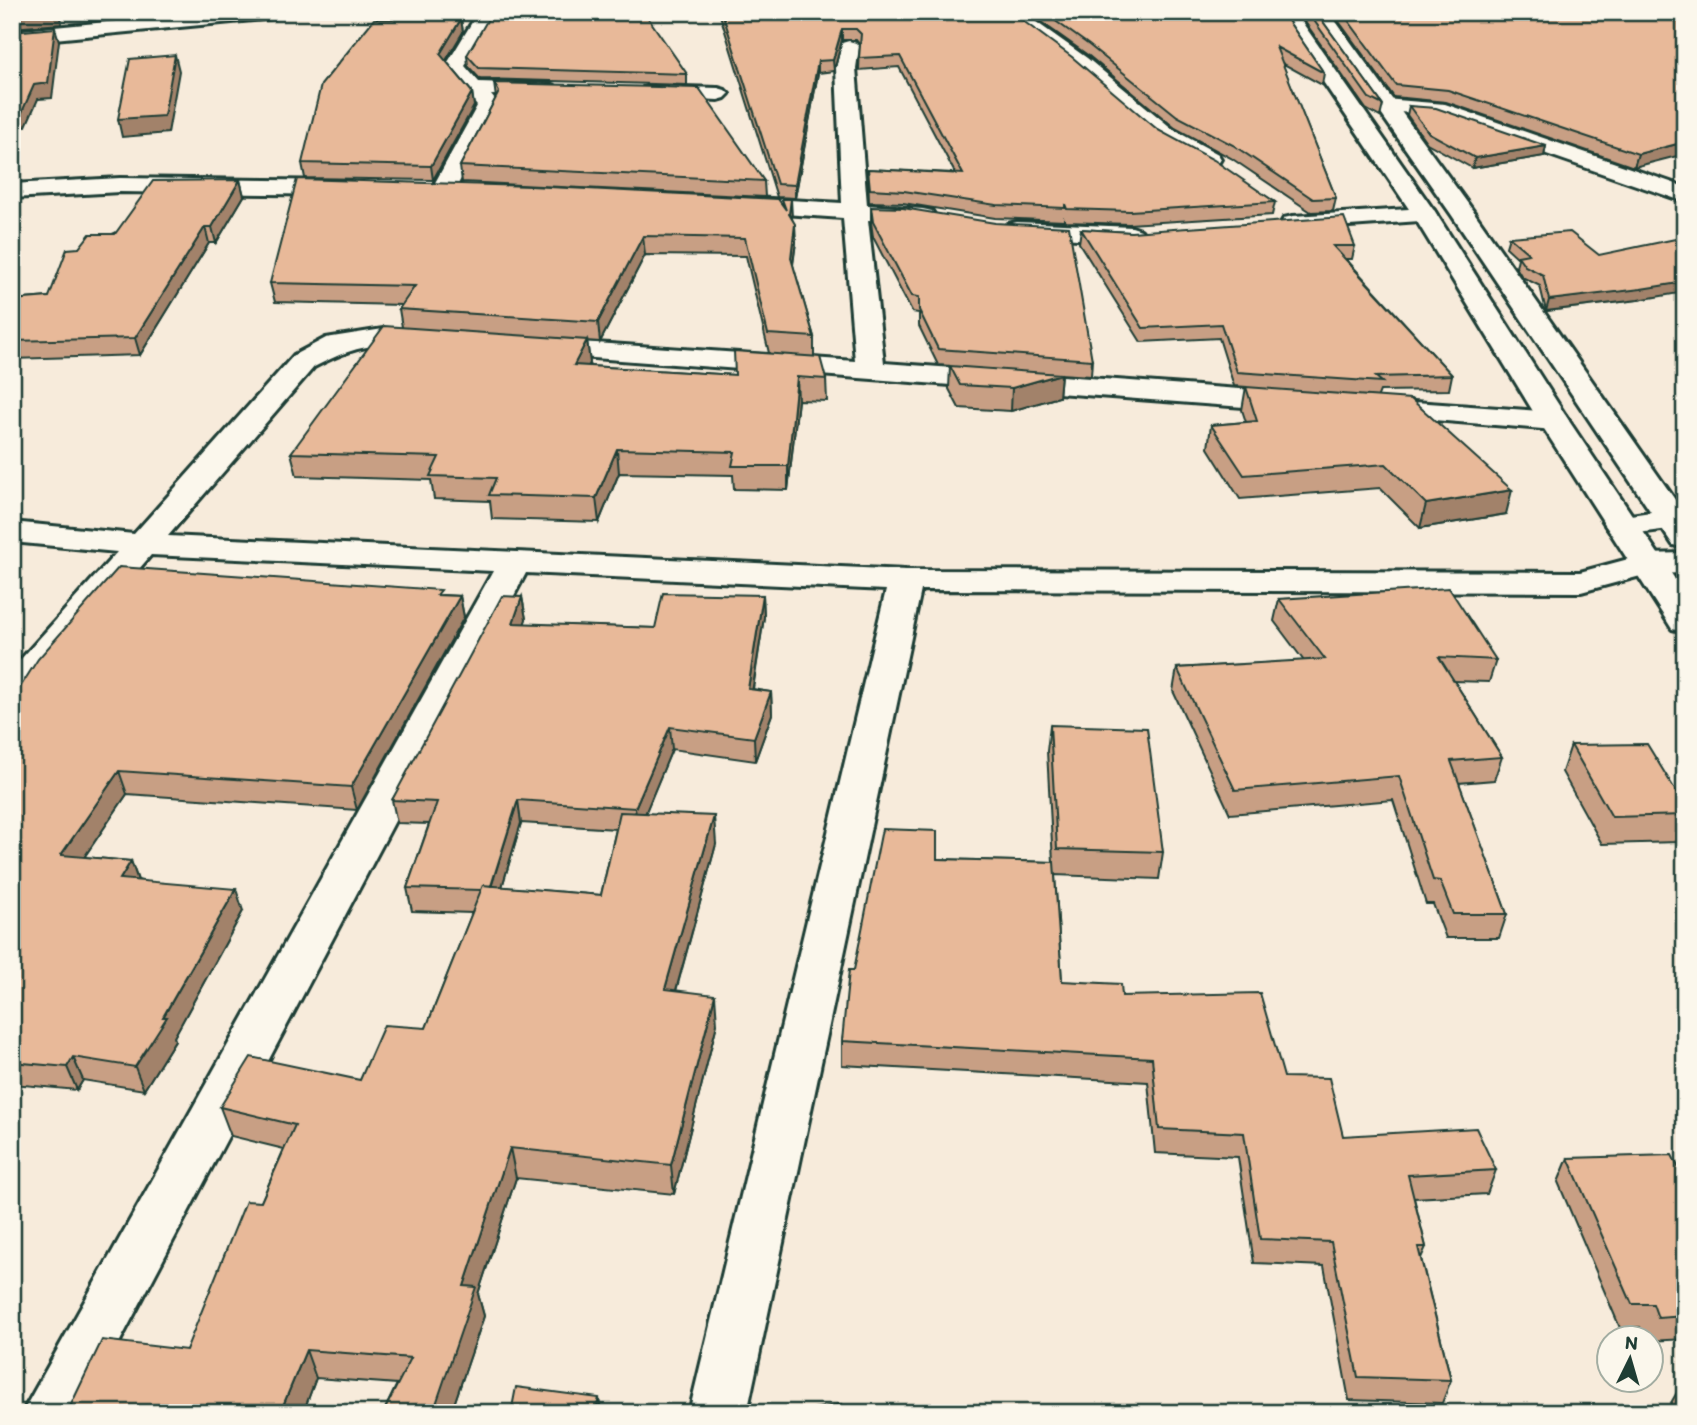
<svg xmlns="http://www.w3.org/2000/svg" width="1697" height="1425" font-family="Itim,sans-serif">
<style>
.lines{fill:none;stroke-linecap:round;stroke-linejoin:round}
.minor-casing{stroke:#1f3d34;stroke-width:6}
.major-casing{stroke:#1f3d34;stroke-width:6}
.minor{fill:#fbf7ec;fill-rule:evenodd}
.major{fill:#fbf7ec;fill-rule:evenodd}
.wall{fill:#c89f84;stroke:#1f3d34;stroke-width:2;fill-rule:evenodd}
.shaded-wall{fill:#a2826b;stroke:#1f3d34;stroke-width:2}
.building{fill:#e8b999;stroke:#1f3d34;stroke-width:2}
</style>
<rect width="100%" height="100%" fill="#f7ebdb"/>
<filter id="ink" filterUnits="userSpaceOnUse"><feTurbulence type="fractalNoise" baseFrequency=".0143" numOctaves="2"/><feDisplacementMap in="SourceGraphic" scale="14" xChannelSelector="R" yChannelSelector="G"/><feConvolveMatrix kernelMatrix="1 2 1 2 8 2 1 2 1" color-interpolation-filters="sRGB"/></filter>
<g filter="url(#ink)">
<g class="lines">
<defs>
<path id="minor" d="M 212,12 L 283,12 L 274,18 L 12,43 L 12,31 Z
M 495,12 L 524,12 L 522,16 L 488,27 L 465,66 L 479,82 L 548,84 L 555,86 L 558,90 L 555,94 L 548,96 L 491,95 L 499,105 L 455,190 L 451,195 L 435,195 L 431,190 L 477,106 L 445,67 L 474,19 Z
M 1000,12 L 1022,12 L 1087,58 L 1174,130 L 1218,154 L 1221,159 L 1218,164 C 1183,173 1102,89 1073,67 C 1052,50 1016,33 1000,12 Z
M 849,41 L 856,43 L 859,47 L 856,68 L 867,205 L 923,209 L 932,211 L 935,216 L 932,221 L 923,223 L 868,220 L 884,363 L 1295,393 L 1306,396 L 1310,402 L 1306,408 L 1295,411 L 528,353 L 524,347 L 528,341 L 538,339 L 855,361 L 843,218 L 738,211 L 729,209 L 726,204 L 729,199 L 738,197 L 842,203 L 836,68 L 842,43 Z
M 650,86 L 718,88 L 725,90 L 729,94 L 725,98 L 718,100 L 643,96 L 639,92 L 643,88 Z
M 1385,99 L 1445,104 L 1685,187 L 1685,202 L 1434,115 L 1377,110 L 1374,105 L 1377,100 Z
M 120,178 L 346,181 L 354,183 L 358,188 L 354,193 L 346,195 L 120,192 L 12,198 L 12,184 Z
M 1425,208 L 1434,210 L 1437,215 L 1434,220 L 1293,230 L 1284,228 L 1281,223 L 1284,218 L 1293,216 Z
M 1017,222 L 1132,227 L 1141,230 L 1145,235 L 1141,240 L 1132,243 L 1008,234 L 1005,229 L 1008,224 Z
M 383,329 L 435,334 L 439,340 L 435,346 C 418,350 401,345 384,345 C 358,346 337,355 314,367 L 168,536 L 906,570 L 1580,572 L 1647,554 L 1685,553 L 1685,573 L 1648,574 L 1581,592 L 921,590 L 747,1413 L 689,1413 L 886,590 L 526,573 L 82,1413 L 22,1413 L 493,571 L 151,555 L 25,701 L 12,705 L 12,669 L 117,552 L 12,542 L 12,522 L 134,534 L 294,355 L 326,338 Z
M 1372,399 L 1554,412 L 1565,415 L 1569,421 L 1565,427 L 1554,430 L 1361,414 L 1357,408 L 1361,402 Z
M 1685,507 L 1685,527 L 1622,535 L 1610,532 L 1605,525 L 1610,518 Z"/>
<path id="major" d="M 1276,12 L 1295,12 L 1437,215 L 1569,421 L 1685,594 L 1685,632 L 1672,629 L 1667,621 L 1539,421 L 1413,215 Z
M 1310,12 L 1329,12 L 1471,208 L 1685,514 L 1685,548 L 1673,545 L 1451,214 Z"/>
</defs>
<use href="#minor" class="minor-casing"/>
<use href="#major" class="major-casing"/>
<use href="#minor" class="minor"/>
<use href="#major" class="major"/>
</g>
<path class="wall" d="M 463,12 L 487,12 L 471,19 Z
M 719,12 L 1011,12 L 1158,130 L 1275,202 L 1272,215 L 1129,224 L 1066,222 L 1064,219 L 1064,221 L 995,218 L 903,203 L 869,202 L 868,169 L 955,173 L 899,67 L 859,70 L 860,45 L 856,40 L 842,40 L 834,71 L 818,73 L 795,198 L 777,197 Z
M 1027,12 L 1282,12 L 1324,73 L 1322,85 L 1282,63 L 1336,198 L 1333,211 L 1311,212 L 1231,158 L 1175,128 L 1089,56 Z
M 1298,12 L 1316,12 L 1383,105 L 1380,117 L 1366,109 Z
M 1332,12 L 1671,12 L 1685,17 L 1634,167 L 1446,102 L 1394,97 Z
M 461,19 L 463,32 L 446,61 L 472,92 L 474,106 L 433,180 L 305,178 L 302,163 Z
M 467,55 L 687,74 L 687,85 L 480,79 L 468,66 Z
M 494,83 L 764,181 L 765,197 L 462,182 L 460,166 L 496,98 Z
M 1409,106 L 1546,146 L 1544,156 L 1472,168 L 1427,143 L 1407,115 Z
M 240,180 L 244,196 L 216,243 L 209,243 L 140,355 L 12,359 L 12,300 L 49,297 L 79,248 Z
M 782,199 L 792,218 L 796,242 L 793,265 L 814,337 L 814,356 L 826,379 L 827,401 L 798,400 L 788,490 L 734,489 L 733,475 L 619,473 L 599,522 L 492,519 L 490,501 L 434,499 L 431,480 L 297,476 L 291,453 L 402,327 L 399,309 L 402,305 L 275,302 L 270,283 L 783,205 ZM 645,255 L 746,256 L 769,353 L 735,375 L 588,366 L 590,363 L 587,341 L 600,342 Z
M 871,207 L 1092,360 L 1091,376 L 1061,374 L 1059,397 L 1011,411 L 959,408 L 949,389 L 950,366 L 938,365 L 919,326 L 919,313 L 912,312 L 873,237 L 871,222 Z
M 1081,229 L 1355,246 L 1352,259 L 1346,259 L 1452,375 L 1449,390 L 1380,391 L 1378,396 L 1506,514 L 1420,528 L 1380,488 L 1240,499 L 1208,448 L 1211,425 L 1246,422 L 1242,410 L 1246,387 L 1234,386 L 1219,338 L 1141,342 L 1079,243 Z
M 1509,237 L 1638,300 L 1546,311 L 1540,286 L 1522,277 L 1516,267 L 1518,258 L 1506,247 Z
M 442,595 L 460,596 L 464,617 L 357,810 L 127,794 L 84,857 L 131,861 L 138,880 L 243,911 L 174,1037 L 175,1040 L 144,1090 L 83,1080 L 77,1090 L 13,1084 L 12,1085 L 12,700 Z
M 763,595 L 764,617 L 753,689 L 771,692 L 772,714 L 755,761 L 672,749 L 645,813 L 716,844 L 676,991 L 717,1024 L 674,1194 L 516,1178 L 478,1294 L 484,1316 L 451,1413 L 383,1413 L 397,1384 L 316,1378 L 303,1413 L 67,1413 L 186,1350 L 261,1202 L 284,1149 L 231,1136 L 220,1107 L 360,1080 L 426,1028 L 472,913 L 412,911 L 407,888 L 429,824 L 397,823 L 392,800 L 522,597 L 526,619 L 524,624 L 655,628 ZM 521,823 L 616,829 L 601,895 L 502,887 Z
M 1279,599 L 1496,660 L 1489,682 L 1454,681 L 1502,757 L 1494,780 L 1459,783 L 1507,914 L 1499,938 L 1446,938 L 1433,904 L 1426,904 L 1393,800 L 1230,814 L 1173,691 L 1177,668 L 1304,661 L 1274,621 Z
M 1050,725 L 1163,852 L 1159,879 L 1055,875 L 1062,981 L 1122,996 L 1284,1077 L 1343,1136 L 1496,1170 L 1487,1194 L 1414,1198 L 1426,1247 L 1421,1258 L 1451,1380 L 1442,1403 L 1349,1400 L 1324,1266 L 1254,1263 L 1238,1157 L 1155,1153 L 1148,1082 L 842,1065 L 842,1041 L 854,970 L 937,859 L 1053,862 L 1047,751 Z
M 1571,745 L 1685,806 L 1685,828 L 1679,842 L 1602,844 L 1562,772 Z
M 1568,1158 L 1685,1180 L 1685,1339 L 1651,1341 L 1651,1338 L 1644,1338 L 1640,1327 L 1620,1328 L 1558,1182 Z
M 1683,1382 L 1685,1382 L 1685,1413 L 1669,1413 L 1668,1408 Z"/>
<path class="shaded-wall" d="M 38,12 L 62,12 L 61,24 L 12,28 L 12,15 Z
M 470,12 L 487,12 L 471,19 Z
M 461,19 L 463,32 L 442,67 L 440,54 Z
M 55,28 L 59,41 L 52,98 L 38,99 L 26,126 L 12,127 L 12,112 Z
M 842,29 L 842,40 L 834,71 L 833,60 Z
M 175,55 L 179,71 L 168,133 L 122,137 L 118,119 Z
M 818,61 L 818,73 L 795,198 L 795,185 Z
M 472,92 L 474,106 L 433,180 L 431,166 Z
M 1685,142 L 1685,154 L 1634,167 L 1638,154 Z
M 1546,146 L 1544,156 L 1472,168 L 1475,158 Z
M 240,180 L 244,196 L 216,243 L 212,227 Z
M 791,199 L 792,217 L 789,232 L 789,214 Z
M 795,224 L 796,242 L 791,276 L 791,258 Z
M 205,227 L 209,243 L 140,355 L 135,338 Z
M 643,236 L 645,255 L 600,342 L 598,322 Z
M 1685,282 L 1685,292 L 1638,300 L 1546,311 L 1549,300 Z
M 587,340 L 590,363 L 577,388 L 574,365 Z
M 1061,374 L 1059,397 L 1011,411 L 1012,388 Z
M 797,377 L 798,400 L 788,490 L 788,466 Z
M 617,449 L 619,473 L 599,522 L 596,498 Z
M 1512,490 L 1506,514 L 1420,528 L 1426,504 Z
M 763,595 L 764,617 L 749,711 L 748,689 Z
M 460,596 L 464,617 L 357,810 L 351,787 Z
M 522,597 L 526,619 L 517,645 L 513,623 Z
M 771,692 L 772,714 L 755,761 L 754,738 Z
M 670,727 L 672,749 L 638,831 L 635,808 Z
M 119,771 L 127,794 L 70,878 L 61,855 Z
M 518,800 L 521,823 L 494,914 L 490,891 Z
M 714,816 L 716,844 L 668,1019 L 665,989 Z
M 131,861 L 139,884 L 120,879 Z
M 236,889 L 243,911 L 174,1037 L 175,1040 L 144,1090 L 135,1067 Z
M 715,995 L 717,1024 L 674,1194 L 671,1165 Z
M 73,1057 L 83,1080 L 77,1090 L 67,1067 Z
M 510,1148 L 516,1178 L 478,1294 L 484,1316 L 451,1413 L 433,1413 L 464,1286 Z
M 306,1350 L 316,1378 L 303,1413 L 280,1413 Z
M 599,1398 L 601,1411 L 601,1413 L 595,1413 Z"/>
<path class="building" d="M 12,12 L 38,12 L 12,15 Z
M 509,12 L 644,12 L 687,74 L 479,68 L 467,55 L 488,19 Z
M 722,12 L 1011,12 L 1072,57 L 1158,130 L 1214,160 L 1275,202 L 1130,211 L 1067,209 L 1065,204 L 1065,208 L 996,205 L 904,191 L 870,189 L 868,169 L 963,174 L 900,56 L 859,58 L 861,34 L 856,29 L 842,29 L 833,60 L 818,61 L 795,185 L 777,184 Z
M 1043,12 L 1282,12 L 1324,73 L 1276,47 L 1336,198 L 1313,199 L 1233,145 L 1177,116 L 1089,45 Z
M 1308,12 L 1316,12 L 1383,105 L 1369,98 Z
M 1342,12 L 1671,12 L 1685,17 L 1685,142 L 1638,154 L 1448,90 L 1396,85 Z
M 374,19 L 461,19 L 440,54 L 472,92 L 431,166 L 302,163 L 321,85 Z
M 55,28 L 48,83 L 34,85 L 22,112 L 12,112 L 12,32 Z
M 175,55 L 164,116 L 118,119 L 130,59 Z
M 494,83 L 699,88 L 764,181 L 460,166 L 499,92 Z
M 1409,106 L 1436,108 L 1546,146 L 1475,158 L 1429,133 Z
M 297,179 L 530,186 L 778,199 L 786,210 L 782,199 L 791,199 L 789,214 L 795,224 L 791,258 L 814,337 L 768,334 L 745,238 L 643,236 L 598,322 L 399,309 L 415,286 L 270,283 Z
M 240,180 L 212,227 L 205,227 L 135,338 L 12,341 L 12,300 L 49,297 L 67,249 L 79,248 L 90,234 L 115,234 L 153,181 Z
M 871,207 L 903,208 L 995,223 L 1069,227 L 1092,360 L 938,349 L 919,310 L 919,297 L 912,296 L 873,222 Z
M 1344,217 L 1355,246 L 1333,246 L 1452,375 L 1376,377 L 1382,382 L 1237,372 L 1221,324 L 1143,328 L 1081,229 L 1131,232 Z
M 1570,232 L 1599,255 L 1685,237 L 1685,282 L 1641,289 L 1549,300 L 1543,275 L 1525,266 L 1518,256 L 1529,254 L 1509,237 Z
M 384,326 L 587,340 L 574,365 L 735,375 L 734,351 L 820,357 L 826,379 L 797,377 L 788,466 L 732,466 L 735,452 L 617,449 L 596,498 L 489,495 L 496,478 L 430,476 L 439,457 L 291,453 Z
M 950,366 L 1061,374 L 1012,388 L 960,385 Z
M 1246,387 L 1411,399 L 1512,490 L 1426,504 L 1386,464 L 1244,475 L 1211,425 L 1257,421 Z
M 119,567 L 441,590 L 437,595 L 460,596 L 351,787 L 119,771 L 61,855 L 131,861 L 120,879 L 236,889 L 163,1017 L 167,1017 L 135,1067 L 73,1057 L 67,1067 L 12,1062 L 12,700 L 38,659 Z
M 1449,588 L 1496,660 L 1439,657 L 1502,757 L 1451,761 L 1507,914 L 1453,914 L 1440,881 L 1433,880 L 1399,776 L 1235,790 L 1177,668 L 1325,659 L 1279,599 Z
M 663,593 L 763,595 L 748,689 L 771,692 L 754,738 L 670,727 L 635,808 L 518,800 L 491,886 L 483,885 L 481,890 L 407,888 L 437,802 L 392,800 L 502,596 L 522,597 L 513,623 L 655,628 Z
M 1050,725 L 1147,728 L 1163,852 L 1057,849 Z
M 1647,744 L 1685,806 L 1685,815 L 1612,817 L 1571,745 Z
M 620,812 L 714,816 L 665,989 L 715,995 L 671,1165 L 510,1148 L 464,1286 L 476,1287 L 433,1413 L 383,1413 L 411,1358 L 306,1350 L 280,1413 L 67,1413 L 102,1340 L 186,1350 L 246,1201 L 261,1202 L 295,1125 L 220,1107 L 251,1057 L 360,1080 L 384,1025 L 426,1028 L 483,885 L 601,895 Z
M 882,829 L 937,831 L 937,859 L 1054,862 L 1062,981 L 1121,984 L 1122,996 L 1260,993 L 1284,1077 L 1329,1078 L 1343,1136 L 1476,1128 L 1496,1170 L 1408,1175 L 1426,1247 L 1418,1247 L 1451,1380 L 1358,1377 L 1331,1242 L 1260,1239 L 1244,1133 L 1159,1129 L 1152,1058 L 842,1041 L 849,970 L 854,970 Z
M 1672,1155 L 1685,1180 L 1685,1316 L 1658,1318 L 1653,1304 L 1632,1304 L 1568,1158 Z
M 516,1387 L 599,1398 L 595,1413 L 511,1413 Z
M 842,1404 L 844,1413 L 790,1413 Z"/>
</g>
<rect width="1697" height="1425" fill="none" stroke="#fbf7ec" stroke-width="42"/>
<rect x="21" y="21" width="1655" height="1383" fill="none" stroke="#1f3d34" stroke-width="2.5" filter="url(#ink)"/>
<g transform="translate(1630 1359) rotate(5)"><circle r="33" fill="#fbf7ec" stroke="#a3ada2" stroke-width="2"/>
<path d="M0-5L12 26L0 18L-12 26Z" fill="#1f3d34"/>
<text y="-10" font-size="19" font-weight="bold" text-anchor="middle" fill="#1f3d34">N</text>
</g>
</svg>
